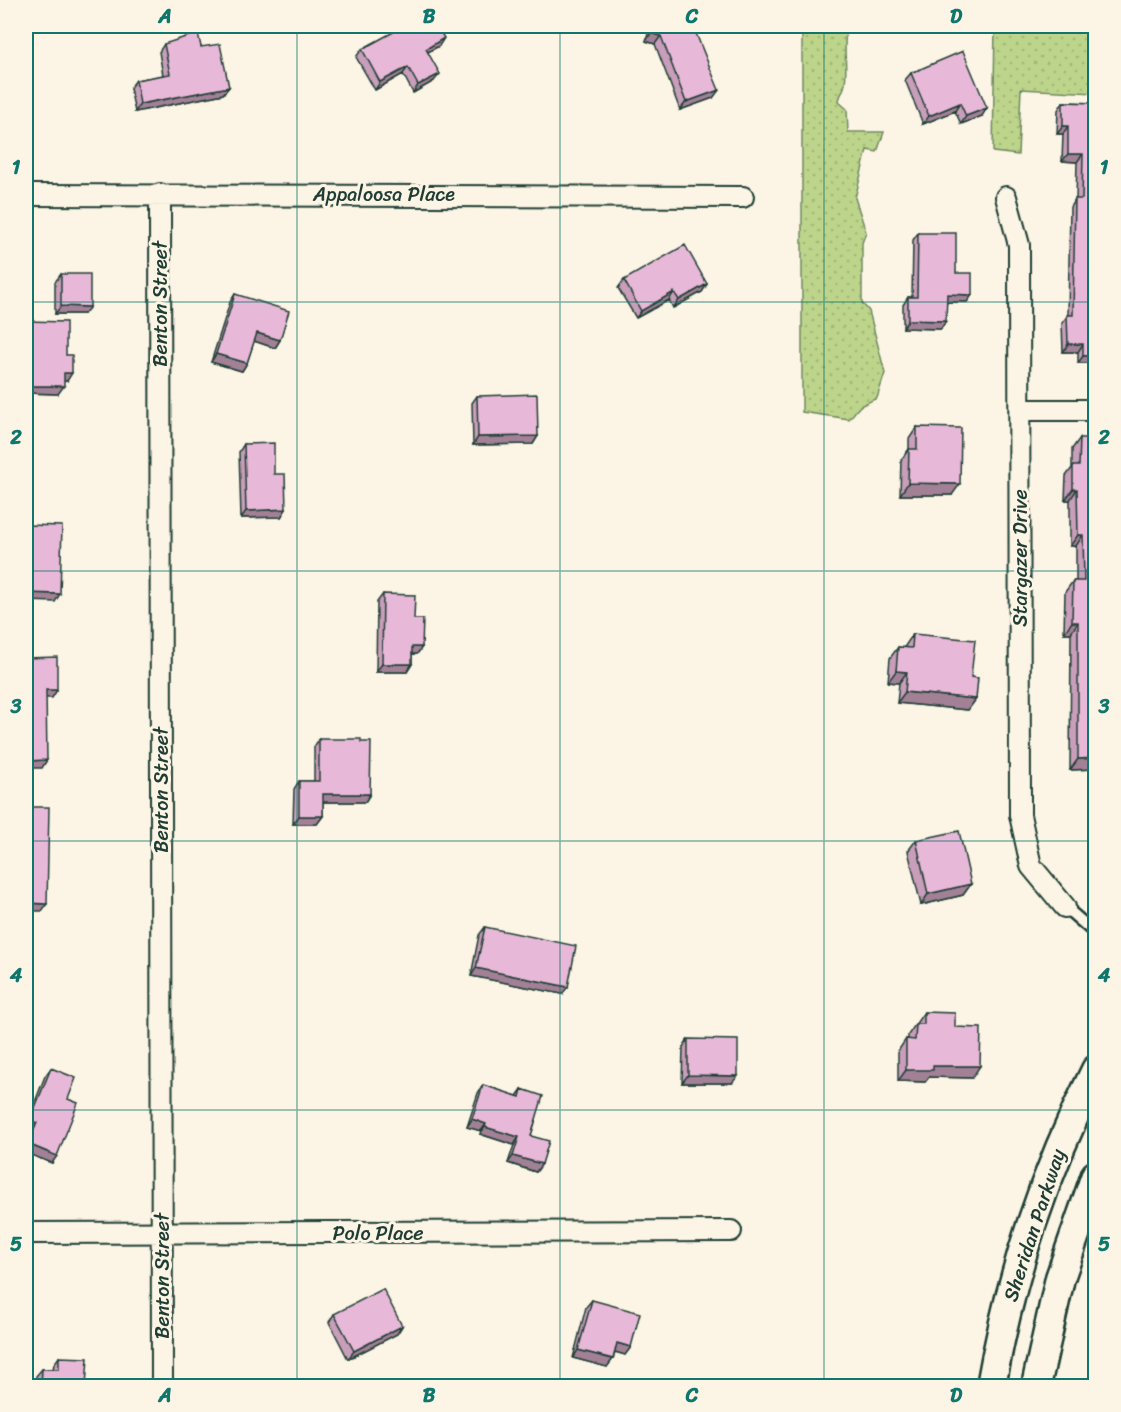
<svg xmlns="http://www.w3.org/2000/svg" width="1121" height="1412" font-family="Sriracha,sans-serif">
<style>
.grass{fill:url(#grass-dots);stroke:#6e8860;stroke-width:1.5}
.lines{fill:none;stroke-linecap:round;stroke-linejoin:round}
.service-casing{stroke:#1f3d34;stroke-width:15}
.minor-casing{stroke:#1f3d34;stroke-width:24}
.secondary-casing{stroke:#1f3d34;stroke-width:33}
.service{stroke:#fcf5e5;stroke-width:10}
.minor{stroke:#fcf5e5;stroke-width:20}
.secondary{stroke:#fcf5e5;stroke-width:28}
.wall{fill:#c89eba;stroke:#1f3d34;stroke-width:1.5}
.shaded-wall{fill:#a28197;stroke:#1f3d34;stroke-width:1.5}
.building{fill:#e8b8d8;stroke:#1f3d34;stroke-width:1.5}
.grid{fill:none;stroke:#0f766e;stroke-width:1.5;stroke-opacity:0.55}
.labels{text-anchor:middle;stroke-width:6;stroke-linejoin:round;paint-order:stroke}
.street-label{font-size:20px;fill:#1f3d34;stroke:#fcf5e5}
.neatline{fill:none;stroke:#0f766e;stroke-width:2}
.grid-label{font-size:20px;text-anchor:middle;font-weight:bold;fill:#0f766e}
</style>
<defs>
<pattern id="grass-dots" width="8" height="8" patternUnits="userSpaceOnUse" patternTransform="scale(1.5)"><rect width="8" height="8" fill="#bdd48b"/><path d="M2 2h.1M6 6h.1" fill="none" stroke="#a2b779" stroke-width="1.8" stroke-linecap="round"/></pattern>
</defs>
<rect width="100%" height="100%" fill="#fcf5e5"/>
<filter id="ink" filterUnits="userSpaceOnUse"><feTurbulence type="fractalNoise" baseFrequency=".0167" numOctaves="2"/><feDisplacementMap in="SourceGraphic" scale="12" xChannelSelector="R" yChannelSelector="G"/><feConvolveMatrix kernelMatrix="1 2 1 2 8 2 1 2 1" color-interpolation-filters="sRGB"/></filter>
<g filter="url(#ink)">
<path class="grass" d="M 802,26 L 847,26 C 842,45 848,65 845,84 C 844,91 839,95 839,102 L 847,109 L 848,132 L 884,132 L 877,152 L 867,150 L 855,198 L 866,232 L 862,243 L 862,303 L 869,311 L 885,373 L 877,398 L 860,406 L 849,419 L 802,412 Z
M 995,26 L 1095,26 L 1095,93 L 1021,89 L 1018,155 L 993,152 Z"/>
<g class="lines">
<defs>
<path id="service" d="M 1065,907 L 1096,934"/>
<path id="minor" d="M 160,194 L 162,1386
M 26,195 L 743,197
M 1006,197 L 1019,245 L 1020,815 L 1031,866 L 1065,907
M 1020,410 L 1096,410
M 26,1233 L 731,1231"/>
<path id="secondary" d="M 991,1386 C 1011,1273 1044,1173 1096,1070
M 1036,1386 L 1060,1278 L 1096,1175"/>
</defs>
<use href="#service" class="service-casing"/>
<use href="#minor" class="minor-casing"/>
<use href="#secondary" class="secondary-casing"/>
<use href="#service" class="service"/>
<use href="#minor" class="minor"/>
<use href="#secondary" class="secondary"/>
</g>
<path class="wall" d="M 390,26 L 437,26 L 439,46 L 428,52 L 434,81 L 413,93 L 403,74 L 375,90 L 356,57 L 362,49 L 394,32 Z
M 650,26 L 693,26 L 713,98 L 680,110 L 655,44 L 646,41 Z
M 164,44 L 201,47 L 229,87 L 223,94 L 135,112 L 130,88 L 136,80 L 163,75 L 159,52 Z
M 911,73 L 982,116 L 961,124 L 955,111 L 923,124 L 905,80 Z
M 1063,102 L 1095,103 L 1095,363 L 1078,363 L 1078,352 L 1063,352 L 1062,323 L 1068,315 L 1070,207 L 1075,199 L 1076,199 L 1077,162 L 1062,161 L 1063,134 L 1057,134 L 1058,110 Z
M 918,233 L 956,273 L 972,295 L 967,302 L 947,302 L 941,329 L 903,328 L 903,305 L 908,297 L 912,297 L 913,240 Z
M 61,274 L 84,314 L 55,314 L 55,282 Z
M 624,280 L 707,284 L 702,292 L 673,308 L 669,300 L 636,318 L 618,288 Z
M 235,294 L 280,340 L 275,348 L 254,341 L 247,363 L 242,371 L 211,362 L 230,302 Z
M 26,321 L 66,355 L 67,381 L 64,381 L 58,394 L 26,393 Z
M 477,396 L 538,436 L 533,444 L 473,445 L 472,403 Z
M 917,427 L 952,495 L 900,495 L 901,460 L 909,449 L 909,439 Z
M 1080,438 L 1095,769 L 1070,770 L 1071,633 L 1064,633 L 1065,592 L 1073,581 L 1076,581 L 1076,546 L 1070,546 L 1070,500 L 1065,500 L 1066,476 L 1072,468 L 1072,449 Z
M 244,444 L 286,509 L 281,517 L 241,518 L 239,452 Z
M 383,594 L 414,619 L 422,647 L 417,654 L 412,654 L 412,664 L 407,672 L 376,672 L 377,602 Z
M 913,634 L 971,677 L 976,699 L 968,710 L 897,703 L 899,683 L 888,682 L 890,658 L 898,647 L 905,648 L 905,646 Z
M 319,739 L 370,794 L 365,802 L 323,802 L 323,816 L 317,824 L 293,824 L 294,789 L 299,781 L 314,781 L 314,747 Z
M 1095,811 L 1095,822 L 1093,814 Z
M 916,840 L 971,884 L 963,895 L 921,905 L 908,851 Z
M 485,927 L 562,994 L 471,976 L 479,935 Z
M 924,1012 L 955,1027 L 972,1078 L 929,1077 L 925,1082 L 898,1081 L 898,1051 L 906,1039 L 908,1039 L 908,1035 Z
M 688,1039 L 732,1083 L 682,1083 L 683,1047 Z
M 51,1068 L 68,1099 L 52,1163 L 26,1153 L 26,1145 L 31,1131 L 26,1129 L 26,1125 L 45,1076 Z
M 483,1085 L 517,1096 L 522,1089 L 531,1136 L 542,1164 L 536,1172 L 508,1163 L 514,1145 L 480,1134 L 481,1131 L 467,1127 L 478,1093 Z
M 592,1300 L 631,1347 L 625,1355 L 615,1352 L 613,1359 L 607,1367 L 573,1358 L 586,1307 Z
M 334,1314 L 402,1326 L 397,1334 L 348,1359 L 329,1322 Z
M 59,1357 L 86,1386 L 36,1386 L 36,1376 L 42,1369 L 53,1369 L 54,1364 Z"/>
<path class="shaded-wall" d="M 651,33 L 661,36 L 655,44 L 646,41 Z
M 444,38 L 439,46 L 420,56 L 426,49 Z
M 408,67 L 403,74 L 375,90 L 380,82 Z
M 440,74 L 434,81 L 413,93 L 418,85 Z
M 229,87 L 223,94 L 135,112 L 140,104 Z
M 719,90 L 713,98 L 680,110 L 686,102 Z
M 960,103 L 955,111 L 923,124 L 929,116 Z
M 987,108 L 982,116 L 961,124 L 966,116 Z
M 1063,126 L 1068,126 L 1063,134 L 1057,134 Z
M 1068,154 L 1083,154 L 1077,162 L 1062,161 Z
M 707,284 L 702,292 L 673,308 L 679,300 Z
M 674,292 L 669,300 L 636,318 L 641,311 Z
M 947,294 L 972,295 L 967,302 L 942,302 Z
M 61,306 L 90,307 L 84,314 L 55,314 Z
M 908,320 L 946,321 L 941,329 L 903,328 Z
M 257,333 L 280,340 L 275,348 L 251,340 Z
M 26,344 L 32,344 L 26,352 Z
M 1068,344 L 1083,344 L 1078,352 L 1063,352 Z
M 216,354 L 247,363 L 242,371 L 211,362 Z
M 1095,355 L 1095,363 L 1078,363 L 1083,356 Z
M 64,373 L 72,373 L 67,381 L 58,381 Z
M 31,386 L 64,386 L 58,394 L 26,393 Z
M 538,436 L 533,444 L 473,445 L 478,437 Z
M 908,483 L 960,484 L 952,495 L 900,495 Z
M 1073,489 L 1077,489 L 1070,500 L 1065,500 Z
M 286,509 L 281,517 L 241,518 L 246,511 Z
M 1078,535 L 1083,535 L 1076,546 L 1070,546 Z
M 26,593 L 60,594 L 55,602 L 26,601 Z
M 1072,622 L 1078,622 L 1071,633 L 1064,633 Z
M 412,647 L 422,647 L 417,654 L 407,654 Z
M 382,664 L 412,664 L 407,672 L 376,672 Z
M 896,671 L 907,672 L 899,683 L 888,682 Z
M 46,690 L 57,690 L 52,698 L 41,698 Z
M 905,692 L 976,699 L 968,710 L 897,703 Z
M 1095,758 L 1095,769 L 1070,770 L 1078,759 Z
M 47,760 L 42,768 L 26,768 L 26,761 Z
M 323,794 L 370,794 L 365,802 L 317,802 Z
M 299,816 L 323,816 L 317,824 L 293,824 Z
M 971,884 L 963,895 L 921,905 L 928,894 Z
M 26,903 L 47,904 L 42,911 L 26,911 Z
M 476,968 L 568,987 L 562,994 L 471,976 Z
M 933,1066 L 980,1066 L 972,1078 L 929,1077 L 925,1082 L 898,1081 L 906,1070 Z
M 688,1075 L 738,1076 L 732,1083 L 682,1083 Z
M 472,1119 L 486,1124 L 481,1131 L 467,1127 Z
M 30,1120 L 37,1123 L 31,1131 L 26,1129 L 26,1126 Z
M 485,1127 L 519,1137 L 514,1145 L 480,1134 Z
M 28,1144 L 57,1156 L 52,1163 L 26,1153 L 26,1148 Z
M 513,1156 L 542,1164 L 536,1172 L 508,1163 Z
M 402,1326 L 397,1334 L 348,1359 L 354,1351 Z
M 617,1343 L 631,1347 L 625,1355 L 612,1351 Z
M 578,1350 L 613,1359 L 607,1367 L 573,1358 Z"/>
<path class="building" d="M 400,26 L 437,26 L 444,38 L 426,49 L 440,74 L 418,85 L 408,67 L 380,82 L 362,49 L 401,28 Z
M 653,26 L 693,26 L 719,90 L 686,102 L 661,36 L 651,33 Z
M 198,33 L 201,47 L 220,44 L 229,87 L 140,104 L 136,80 L 170,74 L 164,44 Z
M 963,51 L 987,108 L 966,116 L 960,103 L 929,116 L 911,73 Z
M 1063,102 L 1095,103 L 1095,355 L 1083,356 L 1083,344 L 1068,344 L 1067,315 L 1073,315 L 1075,199 L 1082,199 L 1083,154 L 1068,154 L 1068,126 L 1063,126 Z
M 918,233 L 956,233 L 956,273 L 972,273 L 972,295 L 947,294 L 946,321 L 908,320 L 908,297 L 917,297 Z
M 685,245 L 707,284 L 679,300 L 674,292 L 641,311 L 624,280 Z
M 61,274 L 90,274 L 90,307 L 61,306 Z
M 235,294 L 289,311 L 280,340 L 257,333 L 247,363 L 216,354 Z
M 26,321 L 66,322 L 66,355 L 72,355 L 72,373 L 64,373 L 64,386 L 31,386 L 32,344 L 26,344 Z
M 537,394 L 538,436 L 478,437 L 477,396 Z
M 917,427 L 961,428 L 960,484 L 908,483 L 909,449 L 917,449 Z
M 1080,438 L 1095,438 L 1095,758 L 1078,759 L 1078,622 L 1072,622 L 1073,581 L 1084,581 L 1083,535 L 1078,535 L 1077,489 L 1073,489 L 1073,466 L 1079,466 Z
M 274,443 L 274,474 L 285,474 L 286,509 L 246,511 L 244,444 Z
M 26,525 L 62,526 L 60,594 L 26,593 Z
M 383,594 L 415,595 L 414,619 L 423,619 L 422,647 L 412,647 L 412,664 L 382,664 Z
M 913,634 L 975,640 L 971,677 L 978,678 L 976,699 L 905,692 L 907,672 L 896,671 L 898,647 L 912,648 Z
M 57,657 L 57,690 L 46,690 L 47,760 L 26,761 L 26,658 Z
M 319,739 L 361,739 L 361,742 L 371,742 L 370,794 L 323,794 L 323,816 L 299,816 L 299,781 L 319,781 Z
M 26,807 L 49,807 L 47,904 L 26,903 Z
M 959,831 L 971,884 L 928,894 L 916,840 Z
M 485,927 L 576,946 L 568,987 L 476,968 Z
M 924,1012 L 955,1013 L 955,1027 L 981,1028 L 980,1066 L 933,1066 L 933,1070 L 906,1070 L 906,1039 L 915,1040 L 916,1024 L 924,1024 Z
M 688,1039 L 738,1040 L 738,1076 L 688,1075 Z
M 51,1068 L 76,1078 L 68,1099 L 78,1103 L 57,1156 L 28,1144 L 37,1123 L 30,1120 Z
M 483,1085 L 520,1097 L 522,1089 L 543,1096 L 531,1136 L 549,1141 L 542,1164 L 513,1156 L 519,1137 L 485,1127 L 486,1124 L 472,1119 Z
M 383,1289 L 402,1326 L 354,1351 L 334,1314 Z
M 592,1300 L 640,1313 L 631,1347 L 617,1343 L 613,1359 L 578,1350 Z
M 59,1357 L 88,1358 L 86,1386 L 41,1386 L 42,1369 L 59,1369 Z"/>
</g>
<path class="grid" d="M 297,26 L 297,1386M 560,26 L 560,1386M 824,26 L 824,1386M 26,302 L 1096,302M 26,571 L 1096,571M 26,841 L 1096,841M 26,1110 L 1096,1110"/>
<g class="labels">
<g class="street-label">
<text x="384" y="201">Appaloosa Place</text>
<text transform="translate(160 304) rotate(-90)" y="7">Benton Street</text>
<text transform="translate(1020 558) rotate(-90)" y="7">Stargazer Drive</text>
<text transform="translate(161 790) rotate(-90)" y="7">Benton Street</text>
<text transform="translate(1034 1225) rotate(-72)" y="7">Sheridan Parkway</text>
<text x="378" y="1240">Polo Place</text>
<text transform="translate(162 1276) rotate(-90)" y="7">Benton Street</text>
</g>
</g>
<rect width="1121" height="1412" fill="none" stroke="#fcf5e5" stroke-width="66"/>
<rect x="33" y="33" width="1055" height="1346" class="neatline"/>
<g class="grid-label">
<text x="165" y="23">A</text>
<text x="429" y="23">B</text>
<text x="692" y="23">C</text>
<text x="956" y="23">D</text>
<text x="16" y="174">1</text>
<text x="1104" y="174">1</text>
<text x="16" y="444">2</text>
<text x="1104" y="444">2</text>
<text x="16" y="713">3</text>
<text x="1104" y="713">3</text>
<text x="16" y="982">4</text>
<text x="1104" y="982">4</text>
<text x="16" y="1251">5</text>
<text x="1104" y="1251">5</text>
<text x="165" y="1402">A</text>
<text x="429" y="1402">B</text>
<text x="692" y="1402">C</text>
<text x="956" y="1402">D</text>
</g>
</svg>
